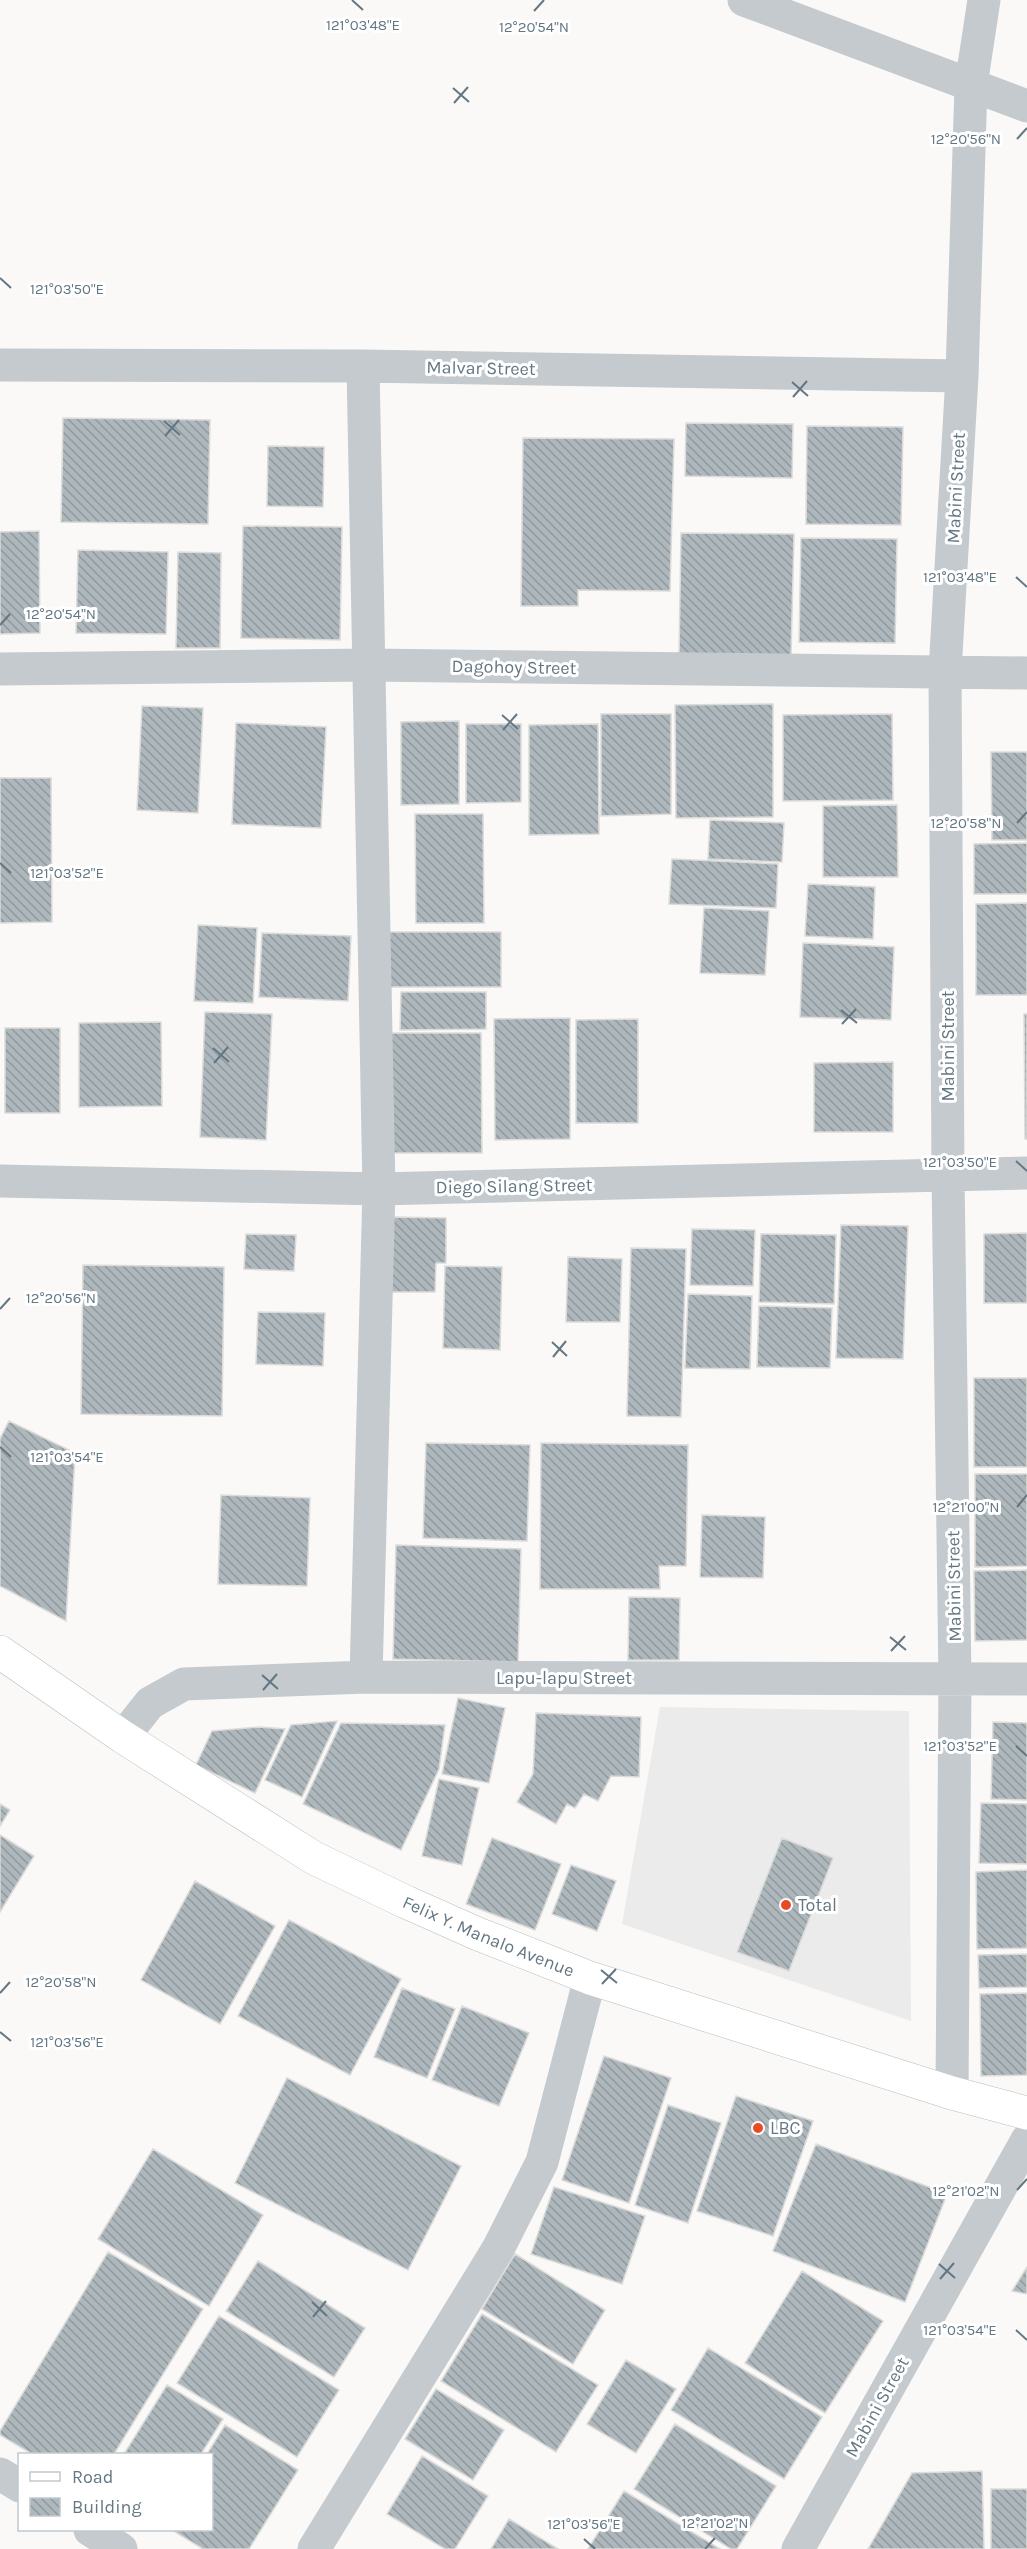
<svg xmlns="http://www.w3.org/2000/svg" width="1027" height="2549" font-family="Karla,sans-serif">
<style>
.built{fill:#eaebea}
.building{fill:url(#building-back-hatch);stroke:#dbdbd9;stroke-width:1.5}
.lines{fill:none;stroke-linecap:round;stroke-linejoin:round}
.major-casing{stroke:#b8bdc0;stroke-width:34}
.minor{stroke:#c4cacd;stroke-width:33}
.major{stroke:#fff;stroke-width:33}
.ticks{fill:none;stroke:#637783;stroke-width:2}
.poi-dot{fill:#ea4b27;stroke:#fff;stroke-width:2}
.labels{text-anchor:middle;stroke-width:6;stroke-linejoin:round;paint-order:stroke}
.street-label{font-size:18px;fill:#637783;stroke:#fff}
.poi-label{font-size:18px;fill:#637783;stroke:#fff;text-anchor:start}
.ticks-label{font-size:15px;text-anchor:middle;fill:#637783;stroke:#fff;stroke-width:6;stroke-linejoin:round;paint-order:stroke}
</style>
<defs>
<pattern id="building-back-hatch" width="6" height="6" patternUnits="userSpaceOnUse" patternTransform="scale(1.5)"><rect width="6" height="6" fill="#adb7bc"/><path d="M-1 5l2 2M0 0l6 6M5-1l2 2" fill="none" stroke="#909a9e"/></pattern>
</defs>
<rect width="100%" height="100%" fill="#faf9f7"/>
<path class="built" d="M 660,1707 L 909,1711 L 911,2021 L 622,1924 Z"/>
<path class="building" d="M 63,418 L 210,420 L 208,524 L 61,522 Z
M 686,423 L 793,424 L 792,478 L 685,476 Z
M 807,426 L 903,427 L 901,525 L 806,524 Z
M 523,438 L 674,439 L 670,591 L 578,590 L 578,606 L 521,606 Z
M 268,446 L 324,447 L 323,507 L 267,506 Z
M 243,526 L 342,527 L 340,640 L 241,638 Z
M 39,531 L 40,633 L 0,634 L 0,532 Z
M 681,533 L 794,534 L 791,657 L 679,656 Z
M 801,538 L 897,539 L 895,643 L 799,642 Z
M 78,550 L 168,552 L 166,634 L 76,633 Z
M 178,552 L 221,553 L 220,648 L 176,648 Z
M 773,704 L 773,817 L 676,818 L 675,705 Z
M 142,706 L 203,708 L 198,813 L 137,810 Z
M 601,714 L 671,714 L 671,814 L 601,816 Z
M 892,714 L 893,800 L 783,801 L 783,715 Z
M 459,721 L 459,804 L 401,805 L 401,722 Z
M 236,723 L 326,727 L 321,828 L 232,824 Z
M 466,724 L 521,724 L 521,802 L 466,803 Z
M 598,724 L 599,834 L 529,835 L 529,725 Z
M 991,752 L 1027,752 L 1027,840 L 992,840 Z
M 0,778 L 51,778 L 52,922 L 0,923 Z
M 897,805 L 898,877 L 823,877 L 823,806 Z
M 415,814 L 483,814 L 484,923 L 416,923 Z
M 710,820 L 784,823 L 782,862 L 708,859 Z
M 1027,843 L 1027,894 L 974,894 L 974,844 Z
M 672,859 L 778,864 L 776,908 L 669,904 Z
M 808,884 L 875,887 L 873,939 L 805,936 Z
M 1027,903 L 1027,995 L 976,995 L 976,904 Z
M 704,908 L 769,911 L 765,975 L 700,973 Z
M 198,925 L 257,928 L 253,1003 L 194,1001 Z
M 387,932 L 501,932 L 501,987 L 387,987 Z
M 262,933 L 351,936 L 348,1001 L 259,997 Z
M 803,943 L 894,947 L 891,1020 L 800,1017 Z
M 401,992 L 486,992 L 486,1029 L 400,1030 Z
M 205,1012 L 272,1014 L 266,1140 L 200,1137 Z
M 1024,1014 L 1027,1014 L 1027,1139 L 1025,1139 Z
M 570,1018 L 570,1139 L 495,1140 L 494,1019 Z
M 638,1019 L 638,1123 L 576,1123 L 576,1020 Z
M 161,1022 L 162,1106 L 79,1107 L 79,1023 Z
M 5,1028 L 60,1028 L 60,1113 L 5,1113 Z
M 389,1033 L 481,1033 L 482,1153 L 389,1153 Z
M 893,1062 L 893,1132 L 814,1132 L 814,1063 Z
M 393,1217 L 446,1218 L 446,1263 L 436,1263 L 435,1292 L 391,1292 Z
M 841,1225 L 908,1226 L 903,1359 L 836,1358 Z
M 692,1229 L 755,1230 L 753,1286 L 690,1285 Z
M 1027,1233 L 1027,1303 L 984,1303 L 984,1234 Z
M 246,1234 L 296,1235 L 294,1271 L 244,1269 Z
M 761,1234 L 836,1235 L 834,1304 L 759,1302 Z
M 631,1248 L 686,1249 L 681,1417 L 627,1416 Z
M 568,1257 L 622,1259 L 620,1322 L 566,1322 Z
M 83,1265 L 224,1267 L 222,1416 L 81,1414 Z
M 445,1266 L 502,1267 L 500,1350 L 443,1348 Z
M 688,1294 L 752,1296 L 750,1369 L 685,1368 Z
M 759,1306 L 832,1308 L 830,1368 L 757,1367 Z
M 258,1312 L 325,1313 L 323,1366 L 256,1364 Z
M 974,1378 L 1027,1378 L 1027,1467 L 974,1467 Z
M 9,1421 L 75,1453 L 66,1621 L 0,1586 L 0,1439 Z
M 426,1443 L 530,1445 L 527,1541 L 423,1538 Z
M 541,1443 L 688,1445 L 686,1566 L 659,1566 L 660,1589 L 540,1589 Z
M 975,1474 L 1027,1474 L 1027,1566 L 975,1567 Z
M 221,1495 L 310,1498 L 307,1586 L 218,1584 Z
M 702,1515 L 765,1517 L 763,1578 L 700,1577 Z
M 396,1545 L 521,1549 L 518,1662 L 393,1659 Z
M 1027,1570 L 1027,1640 L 975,1641 L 974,1571 Z
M 629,1597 L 680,1598 L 679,1660 L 628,1660 Z
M 458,1698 L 505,1708 L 489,1783 L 442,1774 Z
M 536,1713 L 641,1717 L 639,1777 L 611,1776 L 598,1801 L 584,1794 L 575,1808 L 567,1804 L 556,1824 L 517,1802 L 533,1774 Z
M 337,1721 L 302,1797 L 265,1780 L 291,1725 Z
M 993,1722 L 1027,1723 L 1027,1800 L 991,1799 Z
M 341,1723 L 445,1725 L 439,1769 L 401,1850 L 303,1804 Z
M 259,1727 L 285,1729 L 255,1793 L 196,1765 L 212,1731 Z
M 439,1779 L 479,1788 L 462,1865 L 422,1856 Z
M 981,1803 L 1027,1804 L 1027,1864 L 979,1863 Z
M 0,1804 L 10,1810 L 0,1826 Z
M 0,1835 L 34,1856 L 0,1912 Z
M 492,1838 L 561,1864 L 535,1930 L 466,1904 Z
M 782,1838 L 833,1858 L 789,1971 L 737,1952 Z
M 571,1865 L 616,1881 L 597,1931 L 552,1914 Z
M 1027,1870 L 1027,1948 L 977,1949 L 976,1872 Z
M 195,1881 L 275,1926 L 220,2024 L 141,1980 Z
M 289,1920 L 401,1979 L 350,2075 L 238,2016 Z
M 1027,1954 L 1027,1987 L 979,1988 L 978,1955 Z
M 402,1988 L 455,2009 L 427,2078 L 374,2057 Z
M 1027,1993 L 1027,2075 L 981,2076 L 980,1994 Z
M 462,2006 L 529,2033 L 499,2106 L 432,2080 Z
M 604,2056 L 671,2078 L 629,2203 L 562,2180 Z
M 287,2078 L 461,2166 L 408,2270 L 235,2183 Z
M 736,2096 L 813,2121 L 773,2236 L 697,2211 Z
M 668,2105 L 721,2123 L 688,2223 L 635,2205 Z
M 816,2144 L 947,2194 L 905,2302 L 773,2251 Z
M 153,2149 L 263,2215 L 209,2306 L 98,2239 Z
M 554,2187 L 645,2216 L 622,2284 L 531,2254 Z
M 108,2252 L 203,2309 L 114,2454 L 32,2454 L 0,2435 L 0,2431 Z
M 515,2254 L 605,2310 L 573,2364 L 482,2309 Z
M 258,2261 L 365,2328 L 334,2377 L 226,2311 Z
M 1027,2267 L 1027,2294 L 1012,2291 Z
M 802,2271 L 883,2321 L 825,2413 L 745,2363 Z
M 482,2314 L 598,2385 L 556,2452 L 441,2381 Z
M 219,2316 L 339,2390 L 297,2457 L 177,2383 Z
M 708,2348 L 822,2417 L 784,2479 L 671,2410 Z
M 626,2360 L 676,2389 L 636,2453 L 587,2424 Z
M 167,2385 L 223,2419 L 201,2454 L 124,2454 Z
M 436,2389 L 504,2430 L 473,2480 L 405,2439 Z
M 675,2424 L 776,2486 L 737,2549 L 731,2549 L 634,2489 Z
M 225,2425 L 298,2470 L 249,2549 L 203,2549 L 172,2530 L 212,2530 L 212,2454 L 207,2454 Z
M 422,2456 L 488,2496 L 455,2549 L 445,2549 L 387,2514 Z
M 982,2471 L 984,2549 L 868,2549 L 912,2473 Z
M 991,2489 L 1027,2489 L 1027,2549 L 991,2549 Z
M 624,2491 L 720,2549 L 588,2549 Z
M 509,2519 L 558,2549 L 491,2549 Z"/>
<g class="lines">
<defs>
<g id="major">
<path id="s1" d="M 0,1652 L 123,1737 L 314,1858 L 406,1902 L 478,1934 L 590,1978 L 952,2093 L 1027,2113"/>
</g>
</defs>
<use href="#major" class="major-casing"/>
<path class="minor" d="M 744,0 L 1027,106
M 0,365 L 363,366 L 962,376
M 363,366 L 379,1189 L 366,1677
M 0,669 L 369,665 L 1027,673
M 0,1181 L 379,1189 L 1027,1173
M 123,1737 L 150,1703 L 184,1684 L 366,1677 L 1027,1679
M 952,2093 L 955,1680 L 948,1175 L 945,672 L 962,376 L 971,85 L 984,0
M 0,2474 L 20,2486
M 90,2530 L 121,2549
M 314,2549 L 498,2249 L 542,2162 L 590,1978
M 798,2549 L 1027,2140"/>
<use href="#major" class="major"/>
</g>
<path class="ticks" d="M 352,0 L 363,10M 534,11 L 544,0M 453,88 L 469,102M 454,103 L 468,87M 1017,139 L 1027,128M 0,278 L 11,288M 792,382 L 808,396M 793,397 L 807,381M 164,421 L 180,435M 165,436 L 179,420M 1016,577 L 1027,587M 0,625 L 10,614M 502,715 L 518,729M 503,730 L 517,714M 1017,823 L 1027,812M 0,863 L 11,873M 841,1010 L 857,1023M 842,1024 L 856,1009M 213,1048 L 229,1062M 214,1063 L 228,1047M 1016,1161 L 1027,1171M 0,1309 L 10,1298M 552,1342 L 567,1356M 553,1357 L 566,1341M 0,1447 L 11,1457M 1017,1507 L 1027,1495M 890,1637 L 906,1650M 891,1651 L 905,1636M 262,1675 L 278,1689M 263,1690 L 277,1674M 1016,1746 L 1027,1756M 601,1970 L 617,1983M 602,1984 L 616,1969M 0,1993 L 10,1982M 0,2032 L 11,2041M 1017,2190 L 1027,2179M 939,2264 L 955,2278M 940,2279 L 954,2263M 312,2302 L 327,2316M 313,2317 L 326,2301M 1016,2330 L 1027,2340M 584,2539 L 595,2549M 705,2549 L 715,2538"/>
<g class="poi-dot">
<circle cx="786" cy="1905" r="6"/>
<circle cx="758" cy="2128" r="6"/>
</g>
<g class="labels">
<g class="street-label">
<text transform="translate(481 368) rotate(1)" y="6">Malvar Street</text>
<text transform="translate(956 488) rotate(-87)" y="6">Mabini Street</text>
<text transform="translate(514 667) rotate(1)" y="6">Dagohoy Street</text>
<text transform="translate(948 1046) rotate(-90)" y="6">Mabini Street</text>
<text transform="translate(514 1186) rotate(-1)" y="6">Diego Silang Street</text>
<text transform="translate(954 1586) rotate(-91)" y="6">Mabini Street</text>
<text x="564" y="1684">Lapu-lapu Street</text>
<text dy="6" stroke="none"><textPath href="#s1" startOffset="567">Felix Y. Manalo Avenue</textPath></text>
<text transform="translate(877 2407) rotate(-61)" y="6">Mabini Street</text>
</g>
<g class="poi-label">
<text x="798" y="1911">Total</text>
<text x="770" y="2134">LBC</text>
</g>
</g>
<g class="ticks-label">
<text x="363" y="30">121°03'48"E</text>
<text x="534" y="32">12°20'54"N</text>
<text x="966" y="144">12°20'56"N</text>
<text x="67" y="294">121°03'50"E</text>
<text x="960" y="582">121°03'48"E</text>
<text x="61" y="619">12°20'54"N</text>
<text x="966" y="828">12°20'58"N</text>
<text x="67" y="878">121°03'52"E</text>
<text x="960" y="1167">121°03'50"E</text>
<text x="61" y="1303">12°20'56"N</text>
<text x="67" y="1462">121°03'54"E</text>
<text x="966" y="1512">12°21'00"N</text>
<text x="960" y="1751">121°03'52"E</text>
<text x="61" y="1987">12°20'58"N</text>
<text x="67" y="2047">121°03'56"E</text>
<text x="966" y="2196">12°21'02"N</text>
<text x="960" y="2335">121°03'54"E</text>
<text x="715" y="2528">12°21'02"N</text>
<text x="584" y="2529">121°03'56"E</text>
</g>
<rect x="18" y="2453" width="195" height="78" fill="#ffffff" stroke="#c1c9cd" stroke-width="1.5"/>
<rect x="30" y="2472" width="30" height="9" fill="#ffffff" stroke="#c1c9cd" stroke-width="1.5"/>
<text x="72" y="2483" font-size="18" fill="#637783">Road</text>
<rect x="30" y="2498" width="30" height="18" fill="url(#building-back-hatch)" stroke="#c1c9cd" stroke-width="1.5"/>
<text x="72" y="2513" font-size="18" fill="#637783">Building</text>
</svg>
